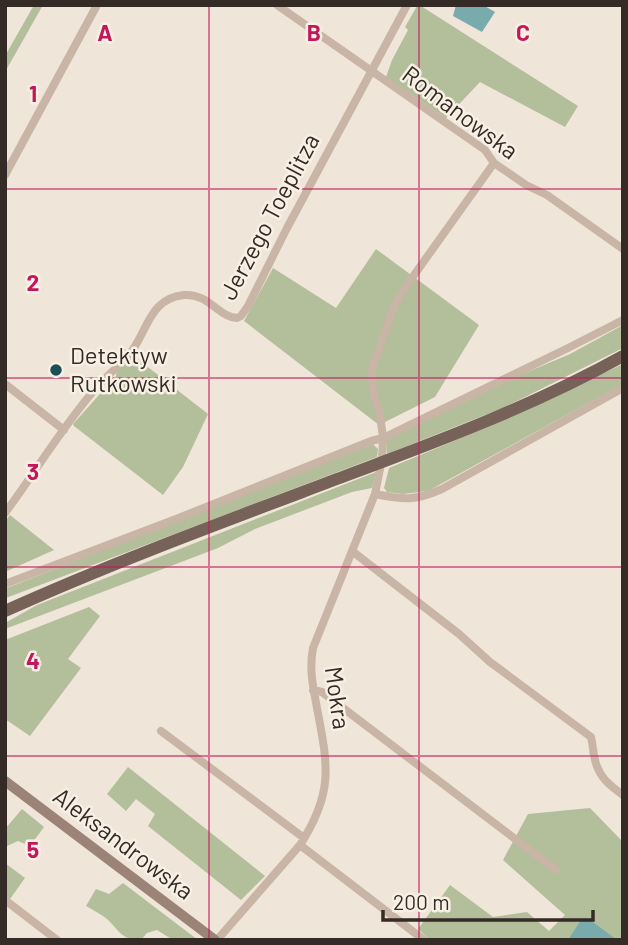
<svg xmlns="http://www.w3.org/2000/svg" width="628" height="945" font-family="Barlow,sans-serif">
<style>
.green{fill:#b2bf9a}
.water{fill:#79aaac}
.lines{fill:none;stroke-linecap:round;stroke-linejoin:round}
.minor{stroke:#c8b5a5;stroke-width:8}
.secondary{stroke:#9b8477;stroke-width:10}
.primary{stroke:#766258;stroke-width:12}
.grid{fill:none;stroke:#c2185b;stroke-width:2;stroke-opacity:0.55}
.poi-dot{fill:#1d5054;stroke:#f8f0e5;stroke-width:2.5}
.labels{text-anchor:middle;stroke-width:5;stroke-linejoin:round;paint-order:stroke}
.street-label{font-size:24px;fill:#342b26;stroke:#f8f0e5}
.poi-label{font-size:24px;fill:#342b26;stroke:#f8f0e5;text-anchor:start}
.grid-label{font-size:23px;text-anchor:middle;font-weight:bold;fill:#c2185b;stroke:#f8f0e5;stroke-width:5;stroke-linejoin:round;paint-order:stroke}
</style>
<rect width="100%" height="100%" fill="#f0e5d9"/>
<path class="green" d="M 34,5 L 43,5 L 5,72 L 5,56 Z
M 417,6 L 421,6 L 578,106 L 565,127 L 480,82 L 446,118 L 386,77 L 392,60 L 408,30 L 405,27 Z
M 376,249 L 479,325 L 435,397 L 379,425 L 244,321 L 273,268 L 336,308 Z
M 623,325 L 623,348 L 505,407 L 387,454 L 386,440 L 518,376 L 570,354 Z
M 121,346 L 208,414 L 183,467 L 163,495 L 74,426 L 73,424 L 116,376 Z
M 623,364 L 623,384 L 428,491 L 403,494 L 387,492 L 384,488 L 389,468 L 502,421 Z
M 373,444 L 378,449 L 377,457 L 6,598 L 7,588 Z
M 376,472 L 372,488 L 352,492 L 255,529 L 218,548 L 5,629 L 5,623 L 37,605 Z
M 10,515 L 54,550 L 5,572 L 5,521 Z
M 89,607 L 100,616 L 68,659 L 81,668 L 30,736 L 5,719 L 5,640 Z
M 128,767 L 265,876 L 241,900 L 148,826 L 155,814 L 136,799 L 126,811 L 107,794 Z
M 590,808 L 623,842 L 623,940 L 430,940 L 418,929 L 450,885 L 493,917 L 527,912 L 549,931 L 565,915 L 503,860 L 528,814 Z
M 22,809 L 44,827 L 30,846 L 18,841 L 5,847 L 5,829 Z
M 5,863 L 25,878 L 10,899 L 5,895 Z
M 123,883 L 198,940 L 173,940 L 157,930 L 147,933 L 141,940 C 121,940 120,931 107,919 C 101,914 93,910 86,906 L 96,889 L 109,894 Z"/>
<path class="water" d="M 456,5 L 483,5 L 495,12 L 482,32 L 453,16 Z
M 585,918 L 590,920 L 617,940 L 570,940 L 570,937 L 581,920 Z"/>
<g class="lines">
<path class="minor" d="M 277,5 L 485,150 L 494,163 L 526,185 L 547,195 L 623,249
M 5,175 L 97,5
M 5,384 L 64,430
M 375,494 C 404,500 415,501 442,489 L 623,388
M 5,513 C 34,474 59,432 91,394 C 102,380 116,369 128,356 C 147,335 148,298 184,295 C 209,293 218,317 237,318 L 241,316 L 248,306 L 287,228 L 407,5
M 352,551 L 459,634 L 490,662 L 591,737 C 593,745 593,752 595,760 C 599,777 609,785 623,795
M 5,584 L 176,519 L 371,441 L 383,438 L 566,349 L 623,320
M 313,690 L 322,692 L 556,870
M 161,731 L 304,838
M 300,845 L 424,940
M 5,900 L 57,940
M 217,940 L 300,845 C 334,792 328,766 317,708 C 313,687 309,669 313,648 L 375,494 L 382,459 L 383,438 L 380,414 L 373,392 L 372,368 L 393,309 L 402,292 L 494,163"/>
<path class="secondary" d="M 5,781 L 215,940"/>
<path class="primary" d="M 5,611 C 116,561 231,519 345,476 C 439,441 535,405 623,356"/>
</g>
<path class="grid" d="M 209,5 L 209,940M 419,5 L 419,940M 5,189 L 623,189M 5,378 L 623,378M 5,567 L 623,567M 5,756 L 623,756"/>
<circle class="poi-dot" cx="56" cy="370" r="7"/>
<g class="labels">
<g class="street-label">
<text transform="translate(460 113) rotate(37)" y="8">Romanowska</text>
<text transform="translate(270 217) rotate(-62)" y="8">Jerzego Toeplitza</text>
<text transform="translate(337 698) rotate(82)" y="8">Mokra</text>
<text transform="translate(123 844) rotate(37)" y="8">Aleksandrowska</text>
</g>
<g class="poi-label">
<text x="70" y="364">Detektyw<tspan x="70" dy="28">Rutkowski</tspan></text>
</g>
</g>
<g class="grid-label">
<text x="105" y="41">A</text>
<text x="314" y="41">B</text>
<text x="523" y="41">C</text>
<text x="33" y="102">1</text>
<text x="33" y="291">2</text>
<text x="33" y="480">3</text>
<text x="33" y="669">4</text>
<text x="33" y="858">5</text>
</g>
<rect width="628" height="945" fill="none" stroke="#342b26" stroke-width="14"/>
<path d="M383 910v10h210v-10" fill="none" stroke="#342b26" stroke-width="3.5"/>
<text x="393" y="910" font-size="21" fill="#342b26" stroke="#f8f0e5" stroke-width="5" paint-order="stroke">200 m</text>
</svg>
